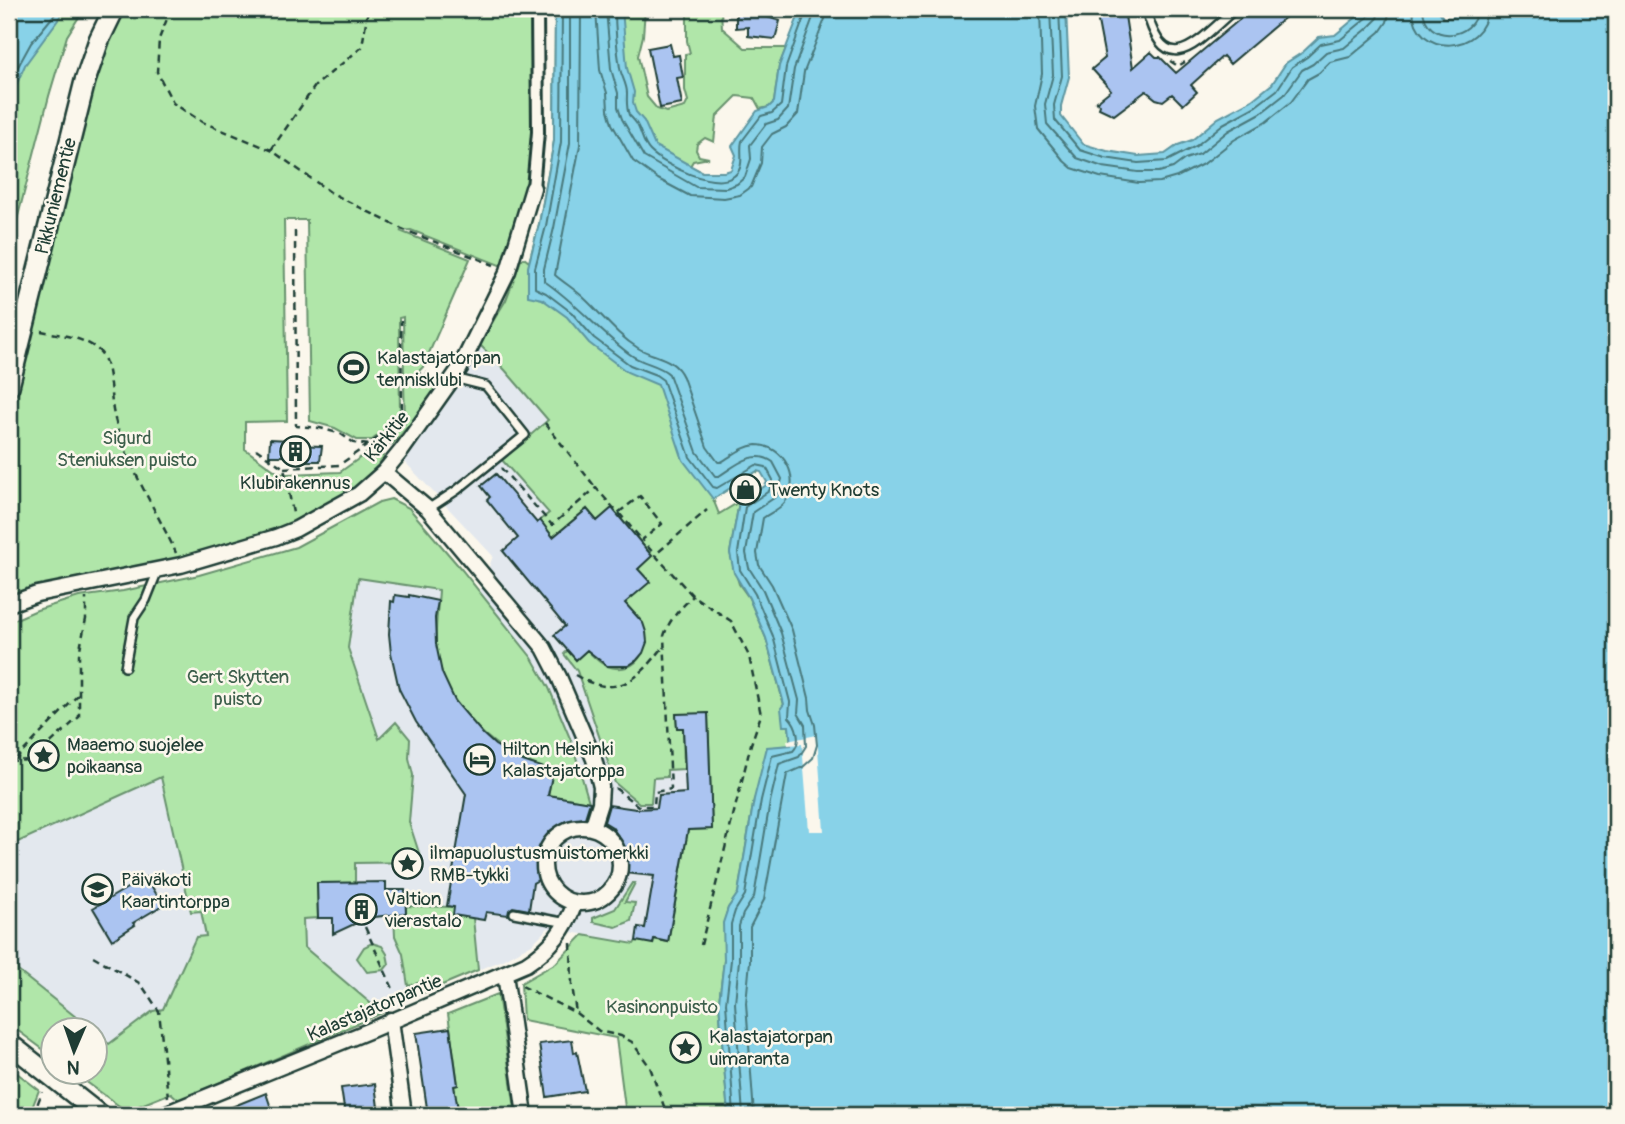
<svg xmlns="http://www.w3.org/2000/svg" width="1625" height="1124" font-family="Pangolin,sans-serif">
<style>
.built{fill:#e3e8ee}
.green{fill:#b0e6a9;stroke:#68926e;stroke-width:2}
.water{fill:#88d2e8;stroke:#5e96a0;stroke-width:2}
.pier{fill:#fbf7ec}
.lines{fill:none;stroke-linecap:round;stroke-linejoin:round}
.shore{stroke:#49797c;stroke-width:2}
.building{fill:#abc4f1;stroke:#1f3d34;stroke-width:2}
.service-casing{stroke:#1f3d34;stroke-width:12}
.pedestrian-casing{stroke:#1f3d34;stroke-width:16}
.minor-casing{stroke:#1f3d34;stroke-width:19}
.tertiary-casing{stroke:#1f3d34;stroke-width:23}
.secondary-casing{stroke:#1f3d34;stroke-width:24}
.path{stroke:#1f3d34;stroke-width:2.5;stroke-dasharray:7 5;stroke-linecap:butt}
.service{stroke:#fbf7ec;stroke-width:7}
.pedestrian{stroke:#fbf7ec;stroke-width:10}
.minor{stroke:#fbf7ec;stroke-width:14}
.tertiary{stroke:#fbf7ec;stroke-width:18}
.secondary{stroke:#fbf7ec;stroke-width:19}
.labels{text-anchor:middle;stroke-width:5;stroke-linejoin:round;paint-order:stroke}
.street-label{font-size:19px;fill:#1f3d34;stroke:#fbf7ec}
.poi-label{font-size:19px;fill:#1f3d34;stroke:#fbf7ec;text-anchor:start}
.park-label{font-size:19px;fill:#3c5f4b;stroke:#fbf7ec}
</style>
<rect width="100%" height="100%" fill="#fbf7ec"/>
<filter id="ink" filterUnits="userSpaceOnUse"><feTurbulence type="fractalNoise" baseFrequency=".0143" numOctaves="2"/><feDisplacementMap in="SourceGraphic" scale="14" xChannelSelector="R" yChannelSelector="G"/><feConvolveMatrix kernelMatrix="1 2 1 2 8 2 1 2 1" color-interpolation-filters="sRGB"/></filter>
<g filter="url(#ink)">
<path class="built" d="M 510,290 L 713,499 L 719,514 L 739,502 L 734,537 L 739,584 L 749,598 L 766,638 L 784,705 L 791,745 L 754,799 L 744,862 L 724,923 L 724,960 L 548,928 L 532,944 L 505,959 L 431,990 L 382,1013 L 304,947 L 301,864 L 385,862 L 361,688 L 348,648 L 358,578 L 440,590 L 480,592 L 493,556 L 405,462 L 409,452 L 463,374 Z
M 162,777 L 191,911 L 202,911 L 206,936 L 196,937 L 163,1009 L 153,1011 L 109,1044 L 95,1033 L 94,1030 L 91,1029 L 18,971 L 9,926 L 9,846 Z"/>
<path class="green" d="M 9,9 L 84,9 L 67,36 L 49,96 L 17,220 L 9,269 Z
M 124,9 L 532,9 L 531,143 L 528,183 L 507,268 L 411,230 L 400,231 L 470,259 L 423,367 L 417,373 L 404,377 L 403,317 L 399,318 L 400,419 L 372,440 L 357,440 L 335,428 L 310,421 L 307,220 L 284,220 L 287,421 L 245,422 L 245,449 L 277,472 L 287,474 L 340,472 L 371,450 L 380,451 L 384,458 L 361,484 L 303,522 L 183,562 L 9,600 L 9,429 L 90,98 L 114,27 Z
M 555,9 L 758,473 L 757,471 L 713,499 L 719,514 L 739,502 L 730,553 L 739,584 L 749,598 L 766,638 L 784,705 L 783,726 L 789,726 L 791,745 L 754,799 L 738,894 L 728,908 L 724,923 L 724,960 L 719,1002 L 728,1115 L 626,1115 L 616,1038 L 523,1020 L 521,983 L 556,963 L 583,935 L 634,944 L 636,941 L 653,943 L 654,939 L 668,942 L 688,830 L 712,829 L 708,714 L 676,714 L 677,728 L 683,728 L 684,769 L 667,770 L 667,777 L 653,778 L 651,803 L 639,803 L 615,783 L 577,671 L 564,654 L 568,650 L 576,660 L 587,650 C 593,656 598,662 605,665 C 640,680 657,639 635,614 L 627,613 L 622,606 L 638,569 L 652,556 L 612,509 L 597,521 L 587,509 L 553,537 L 540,520 L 549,513 L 502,460 L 548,420 L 505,370 L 479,344 L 506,300 L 521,260 L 524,258 L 529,262 L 539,224 L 554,141 Z
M 600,9 L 645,9 L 643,36 L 638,56 L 647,97 L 657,109 L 666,112 L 685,107 L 688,101 L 685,90 L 685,54 L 690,53 L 687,41 L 687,9 L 721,9 L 722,28 L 745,48 L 786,48 L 779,66 L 774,102 L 769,107 L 760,109 L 754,98 L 737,96 L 717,116 L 714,142 L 705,138 L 697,144 L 696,150 L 699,156 L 709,158 L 693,161 L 690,166 L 702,172 L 717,172 L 724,180 L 632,160 Z
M 428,374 L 440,389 L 393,444 L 380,442 L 405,423 L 404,383 Z
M 391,499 L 409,508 L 462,570 L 532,658 L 549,688 L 572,743 L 589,802 L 548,795 L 553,771 C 494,755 442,707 436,644 C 435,625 438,608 439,590 L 358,578 L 348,648 L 379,739 L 396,722 L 410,739 L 409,758 L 413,775 L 409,822 L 422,862 L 355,863 L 355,883 L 317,883 L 318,918 L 303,919 L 304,947 L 382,1013 L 179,1100 L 171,1093 L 126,1111 L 73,1072 L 94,1072 L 95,1033 L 109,1044 L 153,1011 L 163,1009 L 196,937 L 206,936 L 201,911 L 191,912 L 161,777 L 9,846 L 9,622 L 37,610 L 79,597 L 123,591 L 199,575 L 296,547 L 379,502 Z
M 632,883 L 635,883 L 625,902 L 635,903 L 631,921 L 616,927 L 593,922 L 593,918 L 615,909 Z
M 406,906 L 454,907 L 473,918 L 478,970 L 423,993 L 421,982 L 408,986 L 403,954 L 395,936 L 394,915 L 406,913 Z
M 9,926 L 18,971 L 91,1029 L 52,1030 L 52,1056 L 9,1024 Z
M 372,943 L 382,946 L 387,954 L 389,964 L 384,970 L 367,972 L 357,958 L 364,947 Z
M 498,994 L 516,1115 L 459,1115 L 454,1086 L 458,1085 L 448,1014 Z
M 17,1073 L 39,1090 L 32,1108 L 35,1115 L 9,1115 L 9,1084 Z"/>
<path class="water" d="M 9,9 L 66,9 L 25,65 L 14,90 L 9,106 Z
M 555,9 L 622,9 L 627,68 L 634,92 L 633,103 L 636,112 L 644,121 L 655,146 L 702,172 L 724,172 L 731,170 L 736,155 L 732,146 L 757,111 L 769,107 L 774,102 L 779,66 L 801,9 L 1066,9 L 1069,77 L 1061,106 L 1061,116 L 1083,144 L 1107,151 L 1138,156 L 1165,154 L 1178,145 L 1192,140 L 1218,118 L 1252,100 L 1272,84 L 1286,63 L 1303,52 L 1319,37 L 1335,35 L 1366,9 L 1438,9 L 1443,18 L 1451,18 L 1464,9 L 1616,9 L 1616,1115 L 728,1115 L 719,1002 L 724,960 L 723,923 L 728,908 L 738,893 L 754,799 L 767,747 L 791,745 L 789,726 L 783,726 L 781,708 L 784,704 L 766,638 L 749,598 L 734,573 L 730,553 L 739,502 L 765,486 L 767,482 L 761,472 L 757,471 L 713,499 L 683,460 L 658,385 L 627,372 L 589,343 L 567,317 L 542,299 L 528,296 L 528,267 L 539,224 L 554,141 Z"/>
<path class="pier" d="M 817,735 L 824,831 L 809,831 L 802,744 L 788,745 L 787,741 Z"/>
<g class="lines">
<path class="shore" d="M 562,9 L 561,142 L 546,226 L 535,268 L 535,288 L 546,293 L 571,312 L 594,338 L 630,365 L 656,375 L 663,380 L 690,457 L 713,487 L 717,488 L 756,465 L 766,467 L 773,480 L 769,491 L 745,507 L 738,553 L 740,570 L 755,594 L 773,636 L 790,702 L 789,717 C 797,725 802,742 793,751 L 772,756 L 761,800 L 745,895 L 735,911 L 731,924 L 731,960 L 726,1003 L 734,1115
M 570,9 L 570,143 L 554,228 L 544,269 L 544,281 C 576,302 600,333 631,355 C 643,364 658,364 669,374 L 697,452 L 715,476 L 719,476 C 735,466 754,448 773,462 L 782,479 L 777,496 L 753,512 L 746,553 L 749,568 L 763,590 L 781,633 L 799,700 L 798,713 L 805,725 L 806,746 L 799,757 L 779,764 L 770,802 L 754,897 L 743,914 L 739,926 L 739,960 L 735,1003 L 743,1115
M 581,9 L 580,145 L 555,275 C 564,283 576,290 585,299 C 603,316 617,335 638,348 C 655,358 674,357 683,377 L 707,447 L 718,462 L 721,462 C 732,456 743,446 756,445 C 784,445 802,479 785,502 C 780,509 770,513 763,518 L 757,553 L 759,565 L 772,585 L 792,630 L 809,698 L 810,710 L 815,725 L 817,745 L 813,758 L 803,767 L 787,774 L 764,900 L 750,927 L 750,961 L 746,1003 L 754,1115
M 596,9 L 600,70 L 607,93 L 608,110 L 612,124 L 633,161 L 658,179 L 690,196 L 724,198 L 740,195 L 751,187 L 761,163 L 762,147 L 772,134 L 786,127 L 798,114 L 804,72 L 825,19 L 826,9
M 606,9 L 611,69 L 618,93 L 618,107 L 622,119 L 644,157 L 696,187 L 726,188 L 737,184 L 745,177 L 751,159 L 750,145 L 766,124 L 778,120 L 788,109 L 794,69 L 816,9
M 615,9 C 615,28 617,49 620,68 C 621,76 627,84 627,93 C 627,101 626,107 629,115 C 631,117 634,120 636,123 C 642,132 642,143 650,151 C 665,166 715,190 734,176 C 746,167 739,152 742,141 L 761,116 L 772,113 L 781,105 L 786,67 L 807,9
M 1040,9 L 1042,74 L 1035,106 L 1038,129 L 1064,161 L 1072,168 L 1100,177 L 1139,183 L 1160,182 L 1177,177 L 1205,163 L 1234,140 L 1266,122 L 1291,102 L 1308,79 L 1319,73 L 1330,62 L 1350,57 L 1380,32 L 1387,22 L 1390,9
M 1050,9 L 1053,75 L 1045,104 L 1047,124 L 1077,158 L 1103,167 L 1138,172 L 1159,172 L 1173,168 L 1185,159 L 1200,154 L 1228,131 L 1261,113 L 1284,95 L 1302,70 L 1313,64 L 1326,52 L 1344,48 L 1367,29 L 1377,19 L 1379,9
M 1059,9 L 1062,76 L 1054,105 L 1055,120 L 1080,150 L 1105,158 L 1138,163 L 1167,161 L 1196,146 L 1223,124 L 1256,106 L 1277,90 L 1292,67 L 1307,57 L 1321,44 L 1340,40 L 1368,17 L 1370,9
M 1413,9 C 1414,59 1486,54 1487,9
M 1423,9 C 1425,45 1475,40 1477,9
M 9,83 L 31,43 L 59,9"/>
</g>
<path class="building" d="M 736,9 L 755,9 L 755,13 L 780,21 L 775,39 L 748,36 L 748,27 L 736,28 Z
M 1108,9 L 1124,9 L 1133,68 L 1151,52 L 1156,57 L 1160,57 L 1176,73 L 1252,9 L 1295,9 L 1230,64 L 1223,56 L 1191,85 L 1197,92 L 1183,105 L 1172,94 L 1163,101 L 1156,99 L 1146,91 L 1114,115 L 1099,108 L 1100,105 L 1096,102 L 1111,90 L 1092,69 L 1105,58 L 1096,11 Z
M 670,44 L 673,56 L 679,55 L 683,77 L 677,78 L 682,104 L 660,108 L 648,48 Z
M 270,439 L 289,440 L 288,456 L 269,456 Z
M 293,445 L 322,446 L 320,461 L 293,461 Z
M 496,474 L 537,523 L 540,520 L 553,537 L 587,509 L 597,521 L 612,508 L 652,556 L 638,569 L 650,582 L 625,603 L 643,623 L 646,632 L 647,642 L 643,653 L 637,660 L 628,666 L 607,666 L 587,650 L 576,660 L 554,635 L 565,626 L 503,551 L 518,538 L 487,500 L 490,497 L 481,486 Z
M 395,595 L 409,597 L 409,595 L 438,601 L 435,618 L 436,644 L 442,673 L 455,701 L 483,734 L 495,745 L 523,761 L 553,771 L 548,795 L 590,802 L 585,818 L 566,821 L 550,831 L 544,840 L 537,858 L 540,879 L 533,883 L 529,910 L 513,907 L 509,910 L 508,915 L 486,912 L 484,920 L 453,915 L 454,907 L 447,906 L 466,794 L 416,722 L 399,689 L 391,653 L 389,634 L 391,601 L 394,602 Z
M 708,713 L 712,829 L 688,830 L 668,942 L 654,939 L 653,944 L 636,941 L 638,927 L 645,928 L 654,876 L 625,873 L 627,862 L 622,842 L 612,827 L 604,822 L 609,805 L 636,809 L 657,808 L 659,795 L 686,793 L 683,728 L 677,728 L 676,714 Z
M 146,877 L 163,905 L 133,923 L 135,925 L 112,940 L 93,908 Z
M 386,882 L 386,890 L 405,890 L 406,913 L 367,918 L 333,934 L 333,918 L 318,918 L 317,883 Z
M 450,1028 L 458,1085 L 454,1086 L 459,1115 L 428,1115 L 416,1033 Z
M 572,1040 L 574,1053 L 577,1052 L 585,1091 L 547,1097 L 539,1044 Z
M 375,1084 L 379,1115 L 345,1115 L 341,1088 Z
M 266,1093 L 271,1108 L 255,1115 L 212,1115 Z"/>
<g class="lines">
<defs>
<path id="service" d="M 1146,9 C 1165,85 1199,40 1235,9
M 428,509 L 457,490 L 525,435 L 486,386 L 454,378
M 125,667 L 134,618 L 146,600 L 158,570
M 514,913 L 567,923"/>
<path id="pedestrian" d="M 533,188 L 538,132 L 537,9"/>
<path id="minor" d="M 384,472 L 428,509 L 544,648 L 559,677 L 594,759 L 601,787 L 600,803 L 592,828
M 9,604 L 37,594 L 181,565 L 276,537 L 296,529 L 359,494 L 384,472 L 402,450 L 460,368 L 508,271 L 533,188
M544 865a38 38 0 1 1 76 0a38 38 0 1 1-76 0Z
M 505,974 L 525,1115
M 391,1020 L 404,1115
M 162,1115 L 371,1030 L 526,964 C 551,948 565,930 575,903"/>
<path id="tertiary" d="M 9,1043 L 100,1115"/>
<path id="secondary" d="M 9,386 L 85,81 L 99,40 L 114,9"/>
</defs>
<use href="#service" class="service-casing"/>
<use href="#pedestrian" class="pedestrian-casing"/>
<use href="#minor" class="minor-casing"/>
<use href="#tertiary" class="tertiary-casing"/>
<use href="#secondary" class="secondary-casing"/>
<path class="path" d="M 171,9 L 159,39 L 157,72 L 173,103 L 202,122 L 271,150 L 330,192 L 402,229 L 494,265
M 1170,61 L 1178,66 L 1185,62
M 271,150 L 315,86 L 362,47 L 368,9
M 295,231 L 296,426 L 320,428 L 341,434 L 354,443 L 385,447
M 41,331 C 60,335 87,337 101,353 C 111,365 110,399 114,415 C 126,465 155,507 176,553
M 403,380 L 426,371
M 545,423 L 596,488
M 256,449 L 284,468 L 293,513
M 284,468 L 339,465 L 402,421 L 401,320
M 501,468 L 552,525 L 596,488 L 618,513 L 640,496 L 662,524 L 642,540 L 655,555
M 619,513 L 642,540
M 575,675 C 617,700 638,680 664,646
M 15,760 L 78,695
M 9,761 L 32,760 L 79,717 L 79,654 L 86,619 L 86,598
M 615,788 L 638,806 L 654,806 L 655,792 L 671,789 L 664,636 C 669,619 681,608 693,596
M 365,927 L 394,991
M 571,943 L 572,985 L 576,1013
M 701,945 L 751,744 L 761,715 L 749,656 L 731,621 L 693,596 L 655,555 L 707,510
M 93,956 L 141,984 L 159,1011 L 168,1097
M 522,986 L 576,1013 L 599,1031 L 621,1036 L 632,1042 L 650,1067 L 667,1115
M 39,1115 L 36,1108 L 42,1092
M 127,1115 L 152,1105"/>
<use href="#service" class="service"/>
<use href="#pedestrian" class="pedestrian"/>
<use href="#minor" class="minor"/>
<use href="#tertiary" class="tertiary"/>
<use href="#secondary" class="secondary"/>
</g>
</g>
<defs>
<symbol id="stadium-ring" viewBox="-11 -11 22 22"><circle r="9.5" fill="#fbf7ec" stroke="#1f3d34" stroke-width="1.5"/><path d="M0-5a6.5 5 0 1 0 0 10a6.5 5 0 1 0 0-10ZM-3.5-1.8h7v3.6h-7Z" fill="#1f3d34"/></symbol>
<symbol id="building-ring" viewBox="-11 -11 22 22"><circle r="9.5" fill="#fbf7ec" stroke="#1f3d34" stroke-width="1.5"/><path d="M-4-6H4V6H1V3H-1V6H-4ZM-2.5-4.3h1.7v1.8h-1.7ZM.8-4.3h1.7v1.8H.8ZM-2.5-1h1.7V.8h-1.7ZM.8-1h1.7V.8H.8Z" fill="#1f3d34"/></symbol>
<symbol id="shop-ring" viewBox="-11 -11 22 22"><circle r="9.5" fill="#fbf7ec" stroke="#1f3d34" stroke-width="1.5"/><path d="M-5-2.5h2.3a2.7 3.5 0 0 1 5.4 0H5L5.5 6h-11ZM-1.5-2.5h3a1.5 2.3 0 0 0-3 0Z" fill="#1f3d34"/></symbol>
<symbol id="sight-ring" viewBox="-11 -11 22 22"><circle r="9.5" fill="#fbf7ec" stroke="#1f3d34" stroke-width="1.5"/><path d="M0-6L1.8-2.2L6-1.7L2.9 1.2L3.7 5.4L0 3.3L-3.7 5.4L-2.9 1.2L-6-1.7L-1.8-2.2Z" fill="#1f3d34"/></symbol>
<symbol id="hotel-ring" viewBox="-11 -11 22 22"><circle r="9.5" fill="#fbf7ec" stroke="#1f3d34" stroke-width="1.5"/><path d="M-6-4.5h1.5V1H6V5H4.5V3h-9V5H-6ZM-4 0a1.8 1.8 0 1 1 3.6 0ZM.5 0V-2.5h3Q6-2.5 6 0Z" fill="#1f3d34"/></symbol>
<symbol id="school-ring" viewBox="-11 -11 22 22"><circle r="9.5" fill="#fbf7ec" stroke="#1f3d34" stroke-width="1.5"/><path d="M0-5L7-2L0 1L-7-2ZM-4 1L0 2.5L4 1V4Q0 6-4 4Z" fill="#1f3d34"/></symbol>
</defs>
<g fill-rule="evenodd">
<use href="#stadium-ring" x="336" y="350" width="35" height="35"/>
<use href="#building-ring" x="278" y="434" width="35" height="35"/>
<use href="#shop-ring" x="728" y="472" width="35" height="35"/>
<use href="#sight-ring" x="26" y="738" width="35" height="35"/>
<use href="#hotel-ring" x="462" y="742" width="35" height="35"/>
<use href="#sight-ring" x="390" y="846" width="35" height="35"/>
<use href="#school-ring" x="80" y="872" width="35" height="35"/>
<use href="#building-ring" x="344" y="892" width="35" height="35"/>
<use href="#sight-ring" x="668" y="1030" width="35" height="35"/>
</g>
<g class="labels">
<g class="street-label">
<text transform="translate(55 196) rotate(-76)" y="7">Pikkuniementie</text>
<text transform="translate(386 436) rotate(-51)" y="7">Kärkitie</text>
<text transform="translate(374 1007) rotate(-23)" y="7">Kalastajatorpantie</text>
</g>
<g class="poi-label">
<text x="377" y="364">Kalastajatorpan<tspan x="377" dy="22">tennisklubi</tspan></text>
<text x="295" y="489" text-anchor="middle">Klubirakennus</text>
<text x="768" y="496">Twenty Knots</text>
<text x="67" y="751">Maaemo suojelee<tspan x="67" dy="22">poikaansa</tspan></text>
<text x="502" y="755">Hilton Helsinki<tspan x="502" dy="22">Kalastajatorppa</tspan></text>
<text x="430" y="859">ilmapuolustusmuistomerkki<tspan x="430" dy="22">RMB-tykki</tspan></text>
<text x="121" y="886">Päiväkoti<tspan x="121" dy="22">Kaartintorppa</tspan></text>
<text x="385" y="905">Valtion<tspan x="385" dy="22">vierastalo</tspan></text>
<text x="709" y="1043">Kalastajatorpan<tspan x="709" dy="22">uimaranta</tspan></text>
</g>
<g class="park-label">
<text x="127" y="444">Sigurd<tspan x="127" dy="22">Steniuksen puisto</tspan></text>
<text x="238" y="683">Gert Skytten<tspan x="238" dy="22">puisto</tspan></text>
<text x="662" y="1013">Kasinonpuisto</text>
</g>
</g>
<rect width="1625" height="1124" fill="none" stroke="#fbf7ec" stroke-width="35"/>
<rect x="18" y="18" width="1590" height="1089" fill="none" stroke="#1f3d34" stroke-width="2.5" filter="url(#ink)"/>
<g transform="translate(74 1051) rotate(182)"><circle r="33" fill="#fbf7ec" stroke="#a3ada2" stroke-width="2"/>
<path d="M0-5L12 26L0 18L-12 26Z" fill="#1f3d34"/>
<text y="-10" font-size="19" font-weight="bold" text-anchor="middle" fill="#1f3d34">N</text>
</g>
</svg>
